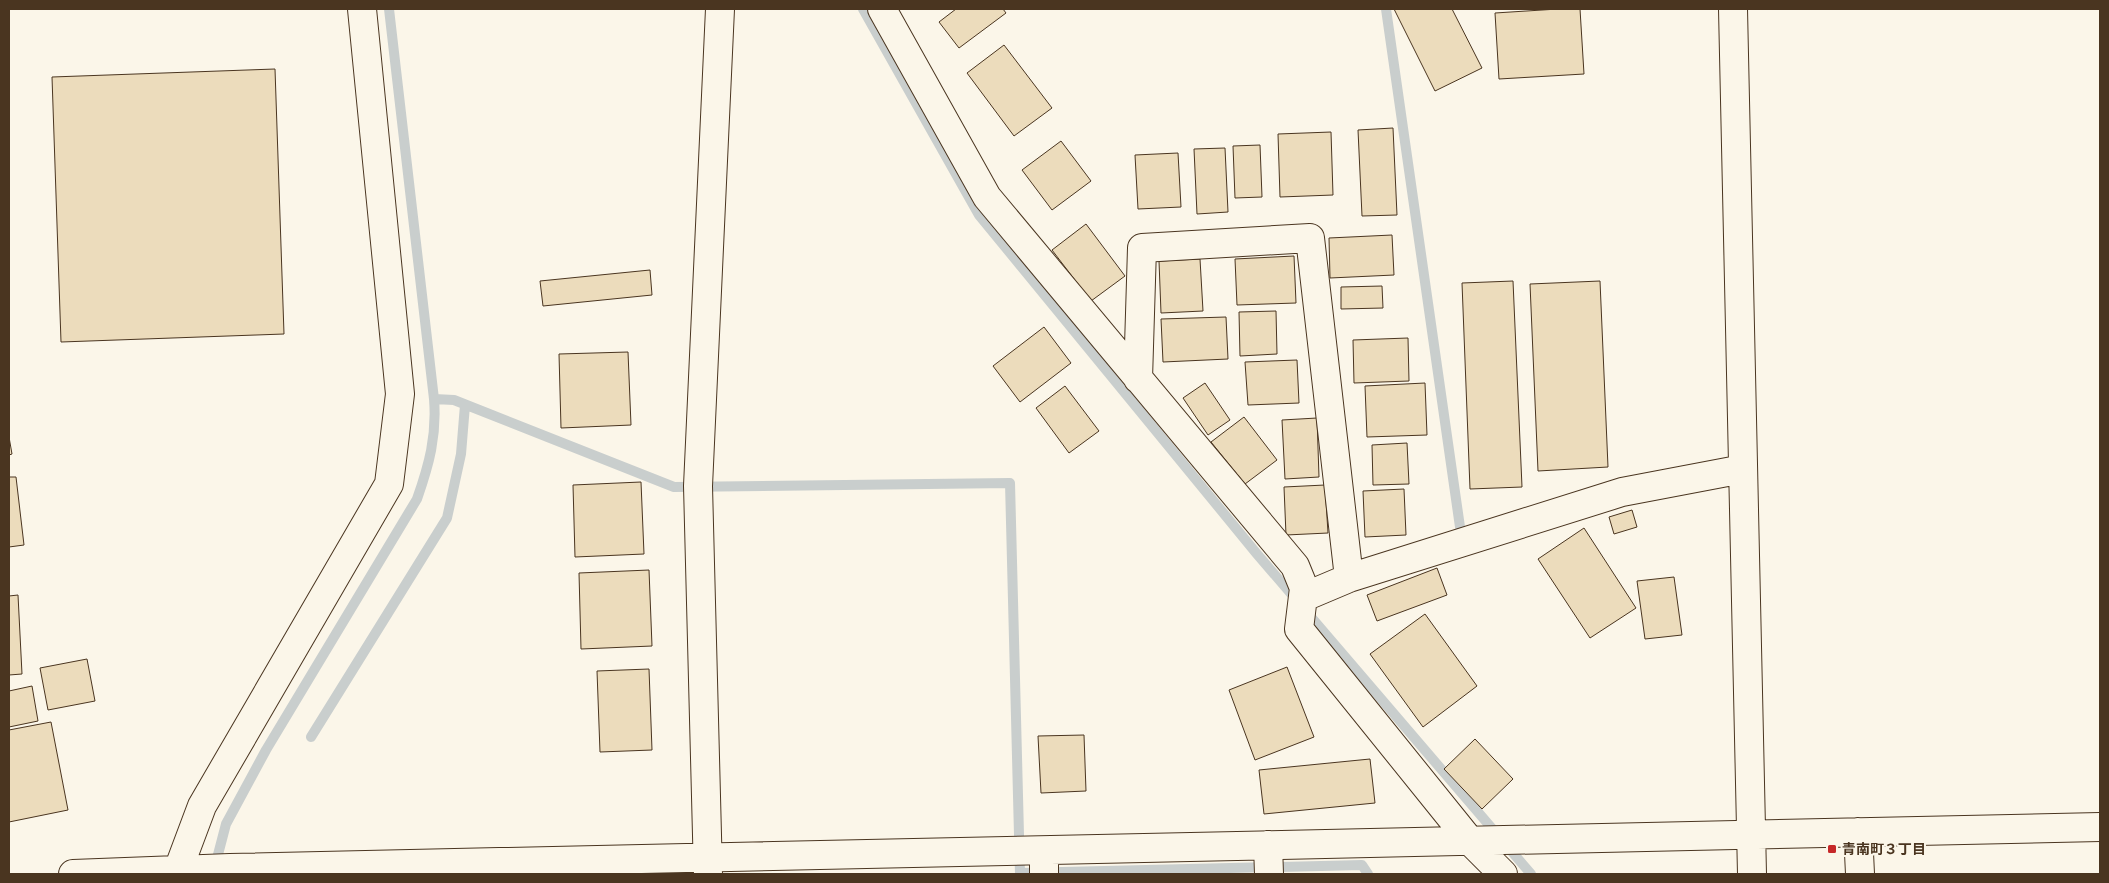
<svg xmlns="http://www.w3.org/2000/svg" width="2109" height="883" font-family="Inter,'Noto Sans JP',sans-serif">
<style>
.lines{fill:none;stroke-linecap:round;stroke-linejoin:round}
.stream{stroke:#c9cecd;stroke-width:10}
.building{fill:#ecdcbc;stroke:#4a3520}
.minor-casing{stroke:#4a3520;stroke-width:30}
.minor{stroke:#fbf6e9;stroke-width:28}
.poi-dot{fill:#c62828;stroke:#fbf6e9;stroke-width:2}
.labels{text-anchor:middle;stroke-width:4;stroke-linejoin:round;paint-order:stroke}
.poi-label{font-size:14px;font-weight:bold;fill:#4a3520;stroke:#fbf6e9;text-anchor:start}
</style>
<rect width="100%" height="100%" fill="#fbf6e9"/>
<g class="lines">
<path class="stream" d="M 863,9 L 979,215 L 1257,554 L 1531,874
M 1386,9 L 1460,527
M 434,399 L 454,400 L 674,487 L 1010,483 L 1020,874
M 311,737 L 447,518 L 461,454 L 465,405
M 215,866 L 226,824 L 266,750 L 417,499 C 429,465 437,436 434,399 L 389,9
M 1020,873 L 1362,865 L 1368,874"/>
</g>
<path class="building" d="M 956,9 L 1003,9 L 1006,13 L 959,48 L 939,22 Z
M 1394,9 L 1452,9 L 1482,68 L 1435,91 Z
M 1558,9 L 1580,9 L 1584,74 L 1499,79 L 1495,13 Z
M 1004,45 L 1052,108 L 1014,136 L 967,73 Z
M 275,69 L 284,334 L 61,342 L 52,77 Z
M 1393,128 L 1397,215 L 1362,216 L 1358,130 Z
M 1331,132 L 1333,195 L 1280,197 L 1278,134 Z
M 1061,141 L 1091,181 L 1052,210 L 1022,170 Z
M 1260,145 L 1262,197 L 1235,198 L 1233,146 Z
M 1225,148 L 1228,212 L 1197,214 L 1194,149 Z
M 1178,153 L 1181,207 L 1138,209 L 1135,155 Z
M 1086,224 L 1125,276 L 1091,301 L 1052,250 Z
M 1392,235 L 1394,275 L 1330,278 L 1329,238 Z
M 1294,256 L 1296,303 L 1237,305 L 1235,259 Z
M 1200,259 L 1203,311 L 1161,313 L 1159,261 Z
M 650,270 L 652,295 L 543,306 L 540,281 Z
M 1513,281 L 1522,487 L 1470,489 L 1462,283 Z
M 1600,281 L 1608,467 L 1538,471 L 1530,284 Z
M 1382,286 L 1383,308 L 1341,309 L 1341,287 Z
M 1276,311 L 1277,354 L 1240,356 L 1239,312 Z
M 1226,317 L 1228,359 L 1163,362 L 1161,319 Z
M 1044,327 L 1071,363 L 1020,402 L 993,366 Z
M 1408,338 L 1409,381 L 1354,383 L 1353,340 Z
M 628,352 L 631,425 L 561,428 L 559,354 Z
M 1297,360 L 1299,403 L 1248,405 L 1245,362 Z
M 1205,383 L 1230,420 L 1208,435 L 1183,398 Z
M 1425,383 L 1427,435 L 1367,437 L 1365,386 Z
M 1065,386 L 1099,431 L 1069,453 L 1036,408 Z
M 1244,417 L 1277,460 L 1245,484 L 1211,442 Z
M 1317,418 L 1319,477 L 1285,479 L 1282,420 Z
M 9,437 L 12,454 L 9,455 Z
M 1407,443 L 1409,484 L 1373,485 L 1372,445 Z
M 9,477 L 16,477 L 24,545 L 9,547 Z
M 641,482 L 644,554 L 575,557 L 573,485 Z
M 1325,485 L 1328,533 L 1286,535 L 1284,487 Z
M 1404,489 L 1406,535 L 1365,537 L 1363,491 Z
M 1632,510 L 1637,527 L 1614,534 L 1609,517 Z
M 1584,528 L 1636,608 L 1590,638 L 1538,559 Z
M 1437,568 L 1447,595 L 1377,621 L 1367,595 Z
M 649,570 L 652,646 L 581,649 L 579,573 Z
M 1674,577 L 1682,635 L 1645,639 L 1637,581 Z
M 18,595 L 22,674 L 9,675 L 9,596 Z
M 1425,614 L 1477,686 L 1423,727 L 1370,654 Z
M 87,659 L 95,701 L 48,710 L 40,668 Z
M 1287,667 L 1314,737 L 1255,760 L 1229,690 Z
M 649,669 L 652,750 L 600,752 L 597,671 Z
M 32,686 L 38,721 L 9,727 L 9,691 Z
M 51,722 L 68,810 L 9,822 L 9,730 Z
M 1084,735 L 1086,791 L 1041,793 L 1038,736 Z
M 1475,739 L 1513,779 L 1482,809 L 1444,769 Z
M 1370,759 L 1375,803 L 1264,814 L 1259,770 Z"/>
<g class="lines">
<defs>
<path id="minor" d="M 882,9 L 987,197 L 1295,566 L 1304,588 L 1299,629 L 1470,841 L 1503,874
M 1733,9 L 1752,874
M 1138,379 L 1142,248 L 1310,238 L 1349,578
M 1304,597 L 1349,578 L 1622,492 L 1743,469
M 1858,832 L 1860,874
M 1268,845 L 1269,874
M 1044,851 L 1044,874
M 178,870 L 202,806 L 389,484 L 400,394 L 362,9
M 73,874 L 230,868 L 2100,827
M 708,874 L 698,486 L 720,9"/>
</defs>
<use href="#minor" class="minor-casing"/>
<use href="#minor" class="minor"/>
</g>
<rect class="poi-dot" x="1827" y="844" width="10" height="10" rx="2.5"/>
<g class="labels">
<g class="poi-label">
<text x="1842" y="854">青南町３丁目</text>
</g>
</g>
<rect width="2109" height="883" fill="none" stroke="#4a3520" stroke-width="20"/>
</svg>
